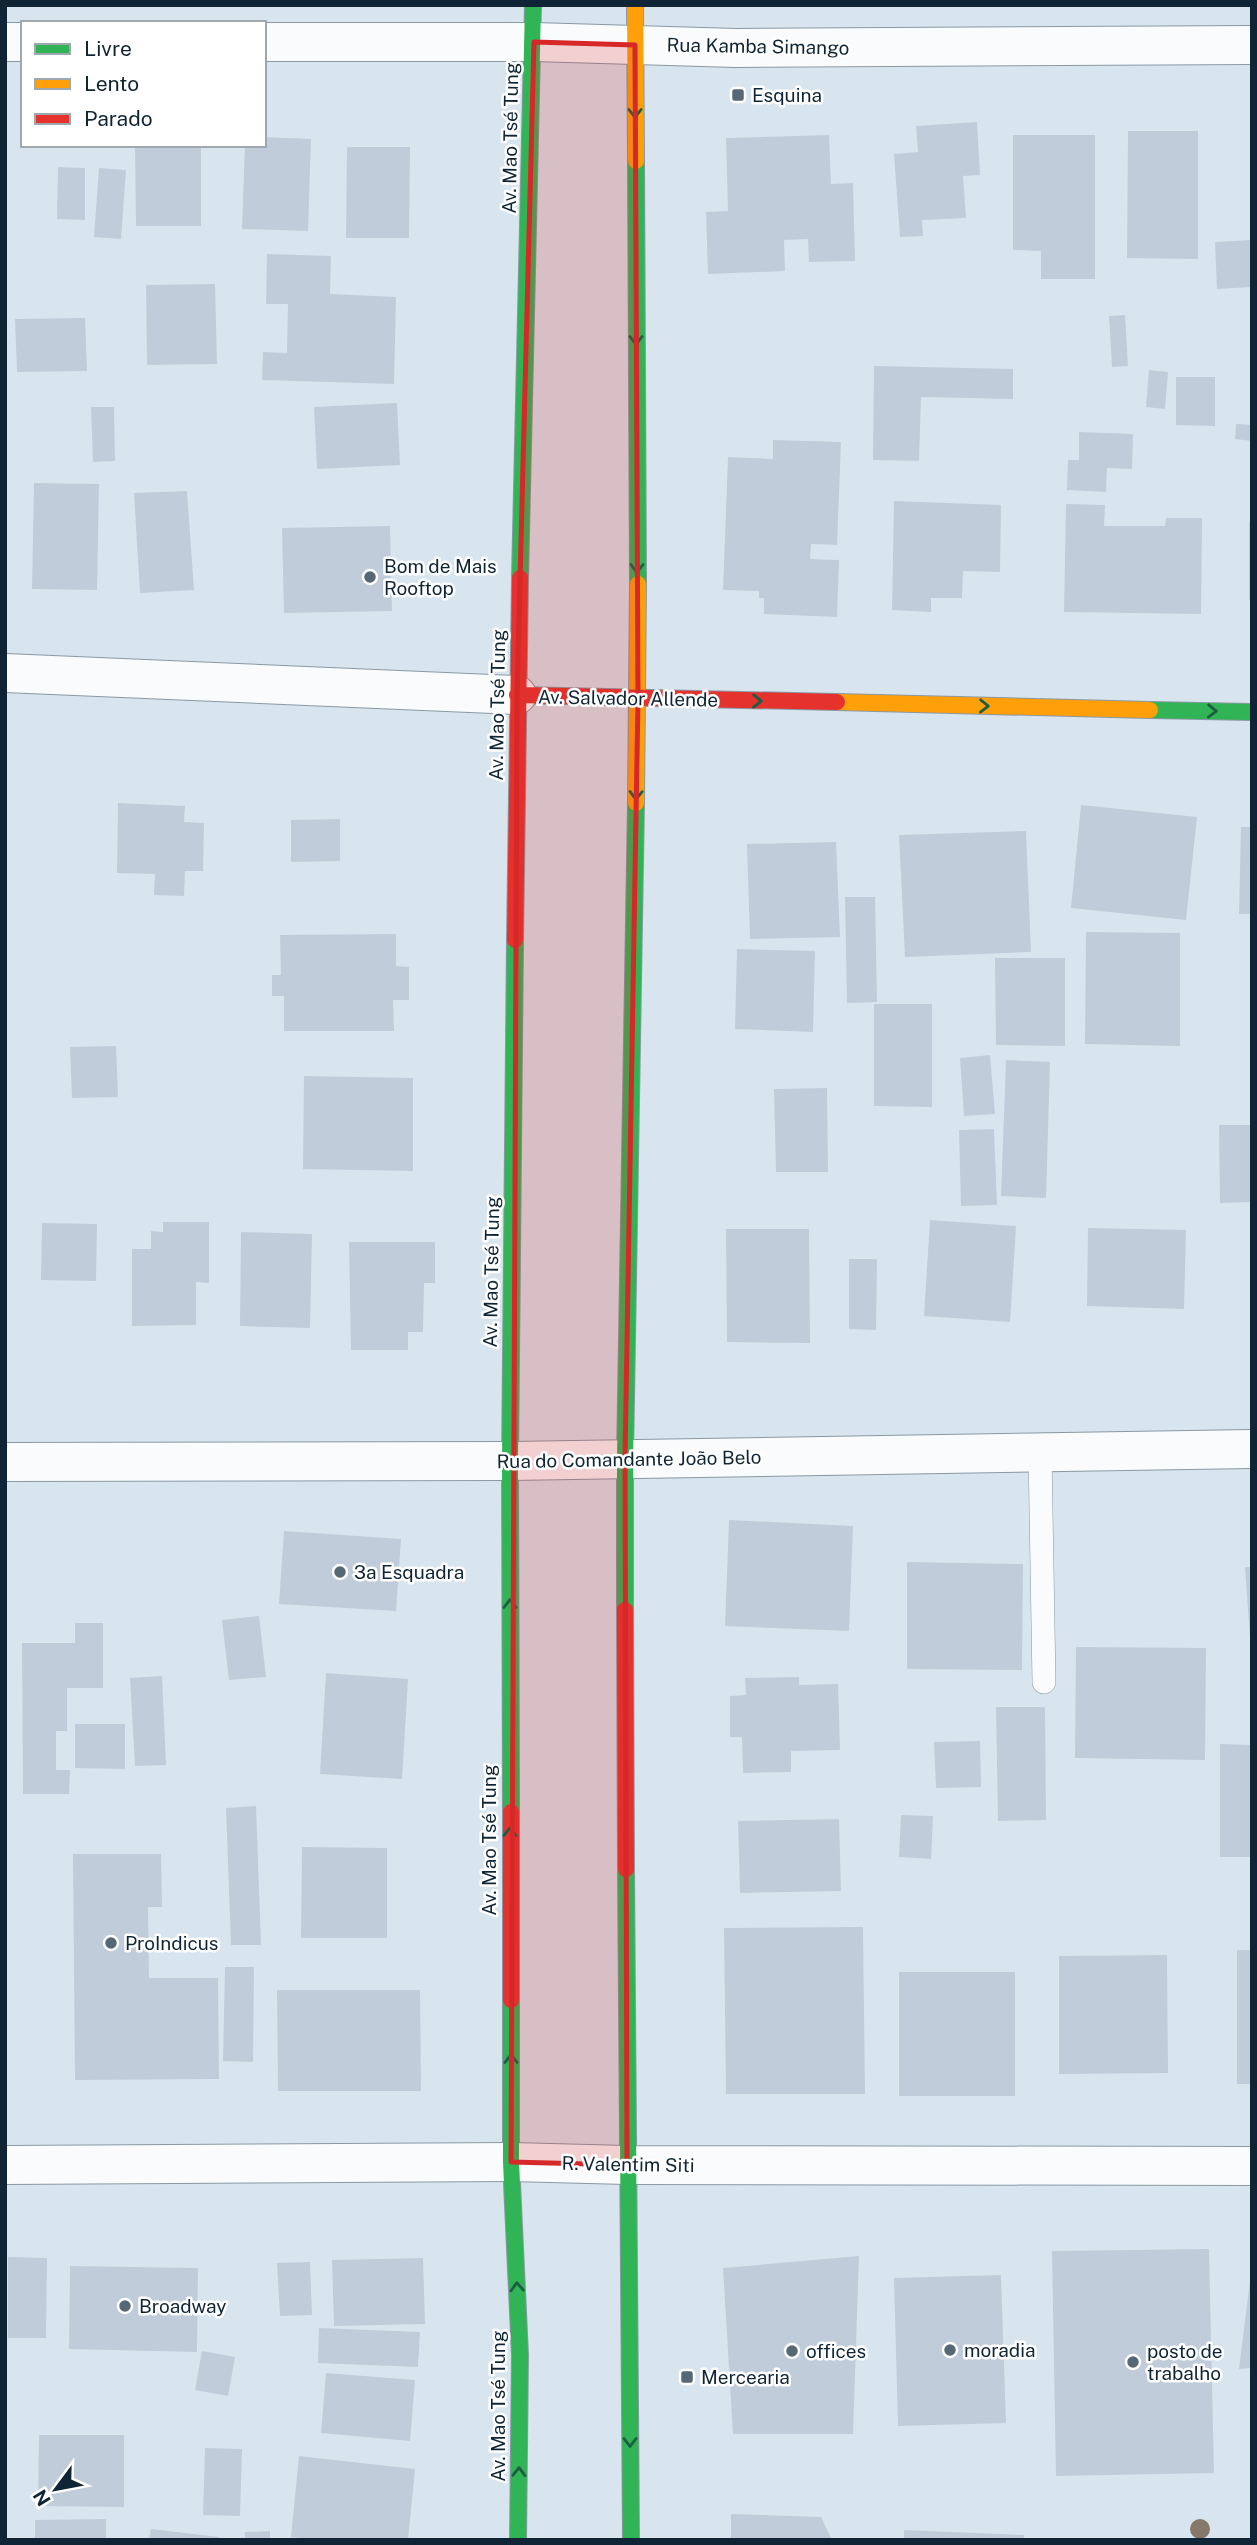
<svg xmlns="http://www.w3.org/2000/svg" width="1257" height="2545" font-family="'Public Sans',sans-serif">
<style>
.building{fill:#c1ccda}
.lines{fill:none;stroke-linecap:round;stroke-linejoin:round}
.lane-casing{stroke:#8999a4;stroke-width:24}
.street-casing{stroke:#8999a4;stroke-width:40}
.fast-casing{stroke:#8999a4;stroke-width:18}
.slow-casing{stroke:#8999a4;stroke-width:18}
.jam-casing{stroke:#8999a4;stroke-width:18}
.lane{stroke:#f9fbfc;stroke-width:23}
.street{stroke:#f9fbfc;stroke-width:38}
.fast{stroke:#30b455;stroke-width:16}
.slow{stroke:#ff9f0a;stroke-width:16}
.jam{stroke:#e5322d;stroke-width:16}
.tree{fill:#86796b}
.oneway{stroke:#1c5e42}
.marked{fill:#d62828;fill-opacity:0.2;stroke:#d62828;stroke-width:5;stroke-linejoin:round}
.poi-dot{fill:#566876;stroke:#fff;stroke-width:2.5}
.labels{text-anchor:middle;stroke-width:5;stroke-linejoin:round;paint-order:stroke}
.street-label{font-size:19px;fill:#0f2535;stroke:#fff}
.poi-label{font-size:19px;fill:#0f2535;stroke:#fff;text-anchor:start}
</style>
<rect width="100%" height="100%" fill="#d9e5ee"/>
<path class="building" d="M 977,122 L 980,175 L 963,176 L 966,218 L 922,220 L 923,236 L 900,237 L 894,154 L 918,152 L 916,126 Z
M 1128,131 L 1198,131 L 1198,259 L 1127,258 Z
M 829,135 L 831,184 L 853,183 L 855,261 L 809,262 L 808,239 L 784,240 L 785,271 L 708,274 L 706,212 L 728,211 L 726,138 Z
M 1013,135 L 1095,135 L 1095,279 L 1041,279 L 1041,251 L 1013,250 Z
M 264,137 L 311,139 L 308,231 L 242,229 L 245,145 L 264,145 Z
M 135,145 L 201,145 L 201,226 L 136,226 Z
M 347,147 L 410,147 L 409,238 L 346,238 Z
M 58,167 L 85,168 L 85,220 L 57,219 Z
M 99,168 L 126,170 L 121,239 L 94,237 Z
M 1252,240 L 1252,287 L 1217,289 L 1215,242 Z
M 267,254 L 331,256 L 330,294 L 396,297 L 394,384 L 262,380 L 263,352 L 287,353 L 288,304 L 266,304 Z
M 215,284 L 217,364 L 147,365 L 146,285 Z
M 1125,315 L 1128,366 L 1112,367 L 1109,316 Z
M 85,318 L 87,371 L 17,372 L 15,319 Z
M 874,366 L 1013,369 L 1013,399 L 921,397 L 919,461 L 873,460 Z
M 1149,370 L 1168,372 L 1165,409 L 1146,407 Z
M 1176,377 L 1215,377 L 1215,426 L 1176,425 Z
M 397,403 L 400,465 L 317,469 L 314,407 Z
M 91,407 L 114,407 L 115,461 L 93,462 Z
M 1236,424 L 1252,425 L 1252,441 L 1235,439 Z
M 1079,432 L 1133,434 L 1132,469 L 1107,468 L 1106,492 L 1067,490 L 1068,460 L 1079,460 Z
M 773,440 L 841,442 L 837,545 L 811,544 L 810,559 L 839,560 L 837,617 L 764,614 L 764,598 L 759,598 L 759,591 L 723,590 L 728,457 L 773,459 Z
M 34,483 L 99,484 L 97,590 L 32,589 Z
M 187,491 L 194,590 L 140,593 L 134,493 Z
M 894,501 L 1001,505 L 1000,572 L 963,571 L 962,598 L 931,598 L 931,612 L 892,610 Z
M 1066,504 L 1105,505 L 1104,526 L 1165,526 L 1166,518 L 1202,518 L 1201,614 L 1064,612 Z
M 1249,522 L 1252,522 L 1252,600 L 1249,600 Z
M 390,526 L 392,611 L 284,613 L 282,528 Z
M 118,803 L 185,806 L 184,822 L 204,823 L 203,871 L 185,871 L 184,896 L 154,895 L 155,874 L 117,873 Z
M 1081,805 L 1197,817 L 1186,920 L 1071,908 Z
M 340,819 L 340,861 L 291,862 L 291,820 Z
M 1241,827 L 1252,827 L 1252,914 L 1239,914 Z
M 1026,831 L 1031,952 L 905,957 L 899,835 Z
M 836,842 L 840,937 L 750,939 L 747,844 Z
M 845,897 L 875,897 L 877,1002 L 847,1003 Z
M 1086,932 L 1180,933 L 1180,1046 L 1085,1044 Z
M 396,934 L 396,966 L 409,967 L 409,1000 L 393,1000 L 394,1031 L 284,1031 L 284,996 L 272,996 L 272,975 L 281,975 L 280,935 Z
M 737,949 L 815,951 L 813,1032 L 735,1029 Z
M 995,958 L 1065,958 L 1065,1046 L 996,1045 Z
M 874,1004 L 932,1004 L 932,1107 L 874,1106 Z
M 116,1046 L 118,1097 L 72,1098 L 70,1047 Z
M 990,1055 L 995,1114 L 964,1116 L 960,1058 Z
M 1006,1060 L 1050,1062 L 1046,1198 L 1001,1196 Z
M 304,1076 L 413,1078 L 413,1171 L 303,1169 Z
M 827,1088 L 828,1172 L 776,1172 L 774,1089 Z
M 1219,1125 L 1252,1125 L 1252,1202 L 1220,1203 Z
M 994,1129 L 997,1205 L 961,1206 L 959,1130 Z
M 930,1220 L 1016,1226 L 1010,1322 L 924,1316 Z
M 163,1222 L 209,1222 L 209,1283 L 196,1282 L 196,1325 L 132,1326 L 132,1249 L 151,1249 L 151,1231 L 163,1232 Z
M 42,1223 L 97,1224 L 96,1281 L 41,1280 Z
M 1088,1228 L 1186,1230 L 1184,1309 L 1087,1306 Z
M 726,1229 L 809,1229 L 810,1343 L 727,1342 Z
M 241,1232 L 312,1234 L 310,1328 L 240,1326 Z
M 349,1242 L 435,1242 L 435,1283 L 424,1283 L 423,1332 L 408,1332 L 408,1350 L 351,1350 Z
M 849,1259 L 877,1259 L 876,1330 L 849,1329 Z
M 729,1520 L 853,1526 L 849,1631 L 725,1626 Z
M 284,1531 L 401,1539 L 396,1611 L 279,1604 Z
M 907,1562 L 1023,1564 L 1022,1670 L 907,1669 Z
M 1245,1567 L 1252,1567 L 1252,1638 L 1250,1638 Z
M 259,1616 L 266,1677 L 229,1680 L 222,1620 Z
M 75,1623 L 103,1623 L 103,1688 L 67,1688 L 67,1731 L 56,1731 L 56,1770 L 70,1770 L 69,1794 L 23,1794 L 22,1643 L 75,1643 Z
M 1076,1647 L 1206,1648 L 1205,1760 L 1075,1758 Z
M 326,1673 L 408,1679 L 402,1779 L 320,1774 Z
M 162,1676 L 166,1765 L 135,1766 L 130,1678 Z
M 799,1677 L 799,1685 L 838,1684 L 840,1750 L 791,1751 L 791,1772 L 743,1773 L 742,1737 L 730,1737 L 730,1696 L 746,1695 L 745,1678 Z
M 996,1707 L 1045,1707 L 1046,1820 L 998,1821 Z
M 75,1724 L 125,1724 L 125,1769 L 75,1768 Z
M 980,1741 L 981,1787 L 936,1788 L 934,1742 Z
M 1220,1744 L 1252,1745 L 1252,1857 L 1220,1857 Z
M 256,1806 L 261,1945 L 231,1945 L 226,1808 Z
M 901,1815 L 933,1816 L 931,1859 L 899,1857 Z
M 839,1819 L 841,1891 L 740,1893 L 738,1821 Z
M 302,1847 L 387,1848 L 387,1938 L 301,1938 Z
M 73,1854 L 161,1854 L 162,1907 L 148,1907 L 149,1978 L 218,1978 L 219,2079 L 75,2080 Z
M 863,1927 L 865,2094 L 726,2094 L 724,1928 Z
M 1237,1950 L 1252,1950 L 1252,2084 L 1237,2084 Z
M 1167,1955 L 1168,2073 L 1059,2074 L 1059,1956 Z
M 225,1967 L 254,1967 L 253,2062 L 223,2061 Z
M 899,1972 L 1015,1972 L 1015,2096 L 899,2096 Z
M 277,1990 L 420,1990 L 421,2091 L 278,2091 Z
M 1209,2249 L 1214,2473 L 1056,2476 L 1052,2251 Z
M 859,2256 L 853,2434 L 733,2434 L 723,2268 Z
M 8,2257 L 47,2258 L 46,2338 L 8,2338 Z
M 423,2258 L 425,2324 L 334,2326 L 332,2260 Z
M 310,2262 L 312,2315 L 280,2316 L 277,2263 Z
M 70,2266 L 198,2268 L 197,2352 L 69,2349 Z
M 1001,2275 L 1006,2423 L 898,2426 L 894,2278 Z
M 1250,2281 L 1252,2368 L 1239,2369 Z
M 319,2328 L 420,2332 L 418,2367 L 318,2363 Z
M 202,2351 L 235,2357 L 228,2396 L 195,2390 Z
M 326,2373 L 415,2380 L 410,2441 L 321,2433 Z
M 39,2435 L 124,2435 L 124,2507 L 38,2506 Z
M 205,2448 L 242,2449 L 240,2516 L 203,2515 Z
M 299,2456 L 415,2469 L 408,2540 L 318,2540 L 291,2537 Z
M 731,2514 L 821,2517 L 832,2540 L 731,2540 Z
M 106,2519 L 106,2540 L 35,2540 L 35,2520 Z
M 151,2529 L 219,2537 L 219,2540 L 149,2540 Z
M 904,2530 L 1024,2535 L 1024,2540 L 904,2540 Z
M 270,2531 L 270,2540 L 245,2540 L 245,2532 Z"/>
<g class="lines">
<defs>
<path id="lane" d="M 1040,1452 L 1044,1682"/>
<path id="street" d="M 5,42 L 23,42
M 264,42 L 534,42 L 736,48 L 1252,45
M 5,673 L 517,695
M 5,1462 L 510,1461 L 1252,1449
M 5,2165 L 511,2162 L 627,2165 L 1252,2166"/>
<path id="fast" d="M 636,161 L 638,584
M 520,578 L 533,5
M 1150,710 L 1252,712
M 625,1610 L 625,1458 L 636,803
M 511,1812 L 510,1461 L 515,940
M 626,1869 L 631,2540
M 511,2000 L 511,2162 L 520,2355 L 518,2540"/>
<path id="slow" d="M 635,5 L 636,161
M 837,702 L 1150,710
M 636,803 L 638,584"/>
<path id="jam" d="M 517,695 L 837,702
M 515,940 L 520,578
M 625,1610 L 626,1869
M 511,1812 L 511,2000"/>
</defs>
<use href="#lane" class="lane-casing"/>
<use href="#street" class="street-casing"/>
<use href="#fast" class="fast-casing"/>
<use href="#slow" class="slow-casing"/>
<use href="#jam" class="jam-casing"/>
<use href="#lane" class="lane"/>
<use href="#street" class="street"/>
<use href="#fast" class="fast"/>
<use href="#slow" class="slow"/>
<use href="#jam" class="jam"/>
</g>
<circle class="tree" cx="1200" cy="2529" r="10"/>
<defs><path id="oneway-chevron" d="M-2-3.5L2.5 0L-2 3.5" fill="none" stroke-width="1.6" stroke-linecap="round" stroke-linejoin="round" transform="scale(1.75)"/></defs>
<g class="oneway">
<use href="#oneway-chevron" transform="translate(635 113) rotate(90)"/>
<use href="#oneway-chevron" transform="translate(636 340) rotate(90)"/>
<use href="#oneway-chevron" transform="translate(637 568) rotate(90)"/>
<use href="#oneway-chevron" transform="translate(757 701) rotate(1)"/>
<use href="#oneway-chevron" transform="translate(984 706) rotate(1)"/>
<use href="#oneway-chevron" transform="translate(1212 711) rotate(1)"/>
<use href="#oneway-chevron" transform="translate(636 795) rotate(91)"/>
<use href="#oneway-chevron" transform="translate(510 1604) rotate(-90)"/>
<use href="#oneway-chevron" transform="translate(510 1832) rotate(-90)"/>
<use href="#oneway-chevron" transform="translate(511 2059) rotate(-90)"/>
<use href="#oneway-chevron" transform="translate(517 2287) rotate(-93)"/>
<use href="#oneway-chevron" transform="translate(630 2442) rotate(90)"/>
<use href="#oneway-chevron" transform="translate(519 2472) rotate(-89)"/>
</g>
<path class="marked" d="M 534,42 L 635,45 L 638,699 L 625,1458 L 627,2165 L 511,2162 L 517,695 Z"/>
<g class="poi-dot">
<rect x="731" y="88" width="14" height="14" rx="3.5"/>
<circle cx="370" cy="577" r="7"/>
<circle cx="340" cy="1572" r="7"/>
<circle cx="111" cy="1943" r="7"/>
<circle cx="125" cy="2306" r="7"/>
<circle cx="950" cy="2350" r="7"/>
<circle cx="792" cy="2351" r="7"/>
<circle cx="1133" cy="2362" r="7"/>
<rect x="680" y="2370" width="14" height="14" rx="3.5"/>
</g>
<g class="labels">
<g class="street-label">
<text transform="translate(758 46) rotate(1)" y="7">Rua Kamba Simango</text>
<text transform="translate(510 138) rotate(-89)" y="7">Av. Mao Tsé Tung</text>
<text transform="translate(628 698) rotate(1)" y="7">Av. Salvador Allende</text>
<text transform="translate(497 705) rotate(-89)" y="7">Av. Mao Tsé Tung</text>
<text transform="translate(491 1272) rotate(-89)" y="7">Av. Mao Tsé Tung</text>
<text transform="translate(629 1459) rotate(-1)" y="7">Rua do Comandante João Belo</text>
<text transform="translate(489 1840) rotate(-90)" y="7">Av. Mao Tsé Tung</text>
<text transform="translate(628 2164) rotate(1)" y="7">R. Valentim Siti</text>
<text transform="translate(498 2406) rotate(-90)" y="7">Av. Mao Tsé Tung</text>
</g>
<g class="poi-label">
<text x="752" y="102">Esquina</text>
<text x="384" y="573">Bom de Mais<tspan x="384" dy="22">Rooftop</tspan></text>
<text x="354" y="1579">3a Esquadra</text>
<text x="125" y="1950">ProIndicus</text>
<text x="139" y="2313">Broadway</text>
<text x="964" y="2357">moradia</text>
<text x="806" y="2358">offices</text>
<text x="1147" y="2358">posto de<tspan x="1147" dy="22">trabalho</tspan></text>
<text x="701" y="2384">Mercearia</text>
</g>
</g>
<rect width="1257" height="2545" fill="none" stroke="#0f2535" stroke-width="14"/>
<rect x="21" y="21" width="245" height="126" fill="#ffffff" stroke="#9fa8ae" stroke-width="2"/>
<rect x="35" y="44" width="35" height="10" fill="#30b455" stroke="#9fa8ae" stroke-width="2"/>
<text x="84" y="56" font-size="21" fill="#0f2535">Livre</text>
<rect x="35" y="79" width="35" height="10" fill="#ff9f0a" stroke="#9fa8ae" stroke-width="2"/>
<text x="84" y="91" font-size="21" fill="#0f2535">Lento</text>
<rect x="35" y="114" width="35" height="10" fill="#e5322d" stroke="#9fa8ae" stroke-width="2"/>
<text x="84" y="126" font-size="21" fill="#0f2535">Parado</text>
<g transform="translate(56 2489) rotate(238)" stroke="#ffffff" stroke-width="5" paint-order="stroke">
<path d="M0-5L12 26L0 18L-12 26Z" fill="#0f2535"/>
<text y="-10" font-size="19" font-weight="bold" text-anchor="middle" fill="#0f2535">N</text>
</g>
</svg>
